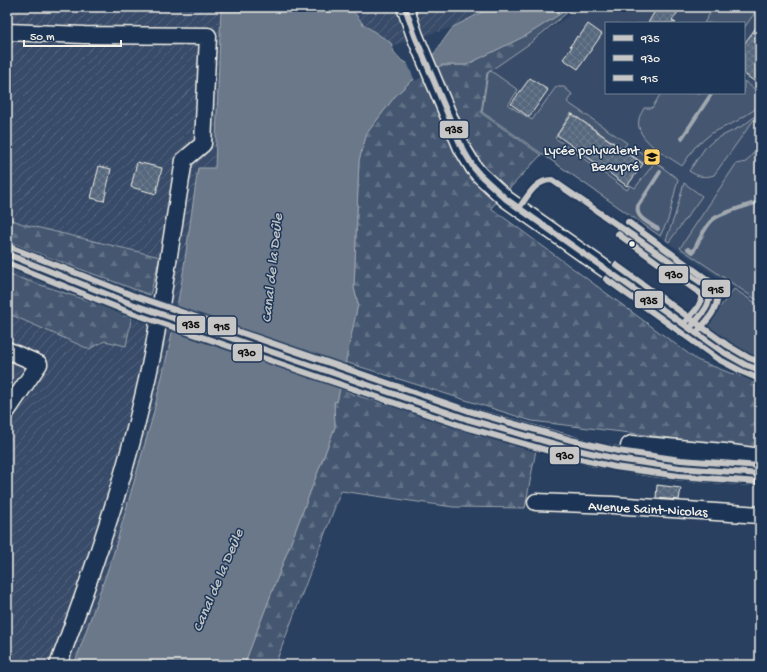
<svg xmlns="http://www.w3.org/2000/svg" width="767" height="672" font-family="'Gochi Hand',sans-serif">
<style>
.built{fill:#374c69;fill-rule:evenodd}
.industrial{fill:url(#industrial-furrows)}
.grass{fill:#445771;stroke:#9ca4ac}
.forest{fill:url(#forest-firs);stroke:#9ca4ac}
.water{fill:#6a788a;stroke:#a1a8b0}
.pier{fill:#2a4060}
.lines{fill:none;stroke-linecap:round;stroke-linejoin:round}
.stream{stroke:#a1a8b0;stroke-width:4}
.building{fill:url(#building-cross-hatch);stroke:#f4f1e8}
.street-casing{stroke:#f4f1e8;stroke-width:19}
.secondary-casing{stroke:#f4f1e8;stroke-width:25}
.street{stroke:#1d3557;stroke-width:16}
.secondary{stroke:#1d3557;stroke-width:22}
.secondary-bridge-casing{stroke:#f4f1e8;stroke-width:25;stroke-linecap:butt}
.secondary-bridge{stroke:#1d3557;stroke-width:22}
.bus-1-casing{stroke:#1d3557;stroke-width:9}
.bus-2-casing{stroke:#1d3557;stroke-width:9}
.bus-3-casing{stroke:#1d3557;stroke-width:9}
.bus-1{stroke:#c6c6c6;stroke-width:6}
.bus-2{stroke:#c6c6c6;stroke-width:6}
.bus-3{stroke:#c6c6c6;stroke-width:6}
.bus-dot{fill:#f4f1e8;stroke:#1d3557;stroke-width:1.5}
.labels{text-anchor:middle;stroke-width:3;stroke-linejoin:round;paint-order:stroke}
.poi-label{font-size:14px;fill:#f4f1e8;stroke:#1d3557;text-anchor:end}
.street-label{font-size:14px;fill:#f4f1e8;stroke:#1d3557}
.water-label{font-size:15px;font-style:italic;fill:#bdc1c2;stroke:#1d3557}
.line-badge{stroke:#1d3557;stroke-width:1.5}
.pale-badge-label{font-size:11px;text-anchor:middle;font-weight:bold;fill:#111}
</style>
<defs>
<pattern id="industrial-furrows" width="10" height="10" patternUnits="userSpaceOnUse"><rect width="10" height="10" fill="#374c69"/><path d="M-1 1l2-2M0 10L10 0M9 11l2-2" fill="none" stroke="#55667e"/></pattern>
<pattern id="forest-firs" width="22" height="20" patternUnits="userSpaceOnUse"><rect width="22" height="20" fill="#445771"/><path d="M5 1l3.5 6h-7zM16 11l3.5 6h-7z" fill="#607085"/></pattern>
<pattern id="building-cross-hatch" width="8" height="8" patternUnits="userSpaceOnUse"><rect width="8" height="8" fill="#56677d"/><path d="M0 0l8 8M0 8l8-8" fill="none" stroke="#6f7d8f"/></pattern>
</defs>
<rect width="100%" height="100%" fill="#2a4060"/>
<filter id="ink" filterUnits="userSpaceOnUse"><feTurbulence type="fractalNoise" baseFrequency=".025" numOctaves="2"/><feDisplacementMap in="SourceGraphic" scale="8" xChannelSelector="R" yChannelSelector="G"/><feConvolveMatrix kernelMatrix="1 2 1 2 8 2 1 2 1" color-interpolation-filters="sRGB"/></filter>
<g filter="url(#ink)">
<path class="built" d="M 581,7 L 760,7 L 760,306 L 481,113 L 487,73 ZM 606,23 L 744,23 L 744,93 L 606,93 Z"/>
<path class="industrial" d="M 7,7 L 492,7 L 453,27 L 345,60 L 175,342 L 92,665 L 7,665 Z"/>
<path class="grass" d="M 714,7 L 759,7 L 744,28 L 744,23 L 704,23 Z
M 491,71 L 518,90 L 508,105 L 532,120 L 556,87 L 564,87 L 572,94 L 567,102 L 627,143 L 623,149 L 571,113 L 555,138 L 627,190 L 630,185 L 635,188 L 655,162 L 678,179 L 668,220 L 660,236 L 482,112 L 488,73 Z
M 744,81 L 760,93 L 760,103 L 754,110 L 737,121 L 712,133 L 695,147 L 682,166 C 668,156 634,140 639,119 C 639,116 643,111 644,108 L 652,108 L 661,93 L 744,93 Z
M 758,114 L 714,175 C 705,178 698,177 689,171 L 705,148 L 714,140 L 744,125 Z
M 632,146 L 647,157 L 643,163 L 627,152 Z
M 755,151 L 760,152 L 760,302 L 680,248 L 736,164 L 746,162 Z
M 684,183 L 702,196 L 669,242 L 666,240 L 675,215 Z
M 734,289 L 760,306 L 760,359 L 743,355 L 703,329 Z
M 757,584 L 760,584 L 760,654 L 759,653 Z"/>
<path class="forest" d="M 571,7 L 574,7 L 529,44 L 487,73 L 481,113 L 541,155 L 491,208 L 697,360 L 730,373 L 760,379 L 760,449 L 532,421 L 345,362 L 358,304 L 354,288 L 359,160 L 367,133 L 396,95 L 411,81 L 442,65 L 466,65 L 527,35 Z
M 7,218 L 23,224 L 160,257 L 150,295 L 7,242 Z
M 7,274 L 132,315 L 126,346 L 105,341 L 89,349 L 7,313 Z
M 340,388 L 352,394 L 536,450 L 525,508 L 453,507 L 341,491 L 275,665 L 244,665 L 335,427 L 334,403 L 335,401 L 337,402 Z"/>
<path class="water" d="M 214,7 L 350,7 L 363,24 L 391,43 L 394,52 L 402,61 L 410,64 L 433,55 L 453,27 L 492,7 L 571,7 L 527,35 L 466,65 L 442,65 L 411,81 L 396,95 L 367,133 L 359,160 L 354,288 L 358,304 L 337,402 L 335,401 L 334,403 L 335,427 L 244,665 L 74,665 L 113,555 L 152,419 L 170,343 L 182,280 L 198,168 L 215,168 L 221,8 Z"/>
<path class="pier" d="M 432,52 L 439,68 L 415,81 L 406,60 L 410,61 L 422,60 Z"/>
<g class="lines">
<path class="stream" d="M 682,138 L 712,93
M 658,229 C 649,223 635,218 638,206 L 660,172
M 688,249 L 693,252 C 698,243 706,223 715,218 C 723,213 750,204 760,202"/>
</g>
<path class="building" d="M 660,7 L 681,7 L 672,21 L 676,23 L 648,23 L 655,11 L 657,12 Z
M 760,22 L 760,85 L 744,74 L 744,44 Z
M 588,24 L 602,34 L 578,69 L 563,59 L 572,47 L 570,46 L 574,41 L 577,36 L 579,37 Z
M 530,78 L 548,90 L 529,117 L 511,104 Z
M 572,114 L 643,164 L 627,186 L 557,135 Z
M 137,162 L 162,168 L 156,194 L 131,187 Z
M 99,166 L 111,169 L 104,201 L 91,198 Z
M 657,485 L 681,488 L 679,500 L 656,498 Z"/>
<g class="lines">
<defs>
<path id="street" d="M 405,7 L 415,36 L 462,148 L 474,168 L 480,175 L 506,199 L 723,352 L 746,365 L 760,370
M 7,32 L 84,35 L 208,36 L 203,144 L 184,160 C 174,222 165,284 154,346 C 133,455 97,561 58,665
M 7,350 L 39,364 L 7,411
M 536,502 L 613,505 L 760,515"/>
<path id="secondary" d="M 7,254 L 129,303
M 365,384 L 467,419 L 597,455 L 643,463 L 680,468 L 760,474
M 632,447 L 724,455 L 760,460"/>
</defs>
<use href="#street" class="street-casing"/>
<use href="#secondary" class="secondary-casing"/>
<use href="#street" class="street"/>
<use href="#secondary" class="secondary"/>
<defs>
<path id="secondary-bridge" d="M 129,303 L 365,384"/>
</defs>
<use href="#secondary-bridge" class="secondary-bridge-casing"/>
<use href="#secondary-bridge" class="secondary-bridge"/>
<defs>
<path id="bus-1" d="M 405,7 L 415,36 L 462,148 L 474,168 L 480,175 L 506,199 L 723,352 L 746,365 L 760,370
M 519,208 C 528,196 535,180 552,180 L 706,286 C 716,303 701,315 690,328
M 7,254 L 129,303 L 467,419 L 569,448 L 617,459 L 680,468 L 760,474"/>
<path id="bus-2" d="M 618,234 L 701,294 C 703,306 691,315 684,323
M 7,263 L 126,311 L 465,427 L 567,456 L 615,467 L 679,476 L 759,482
M 606,279 L 718,359 L 743,372 L 757,378"/>
<path id="bus-3" d="M 628,222 L 715,285 C 723,305 709,319 696,333
M 10,247 L 132,295 L 469,411 L 571,440 L 618,451 L 681,460 L 760,466
M 616,265 L 727,345 L 749,358 L 760,362"/>
</defs>
<use href="#bus-1" class="bus-1-casing"/>
<use href="#bus-2" class="bus-2-casing"/>
<use href="#bus-3" class="bus-3-casing"/>
<use href="#bus-1" class="bus-1"/>
<use href="#bus-2" class="bus-2"/>
<use href="#bus-3" class="bus-3"/>
</g>
</g>
<defs>
<symbol id="school-square" viewBox="-11 -11 22 22"><rect x="-9" y="-9" width="18" height="18" rx="4" fill="#ffd166" stroke="#1d3557"/><path d="M0-5L7-2L0 1L-7-2ZM-4 1L0 2.5L4 1V4Q0 6-4 4Z" fill="#111"/></symbol>
</defs>
<g fill-rule="evenodd">
<use href="#school-square" x="642" y="147" width="20" height="20"/>
</g>
<circle class="bus-dot" cx="632" cy="244" r="3.5"/>
<g class="labels">
<g class="poi-label">
<text x="639" y="154">Lycée polyvalent<tspan x="639" dy="16">Beaupré</tspan></text>
</g>
<g class="street-label">
<text transform="translate(648 508) rotate(3)" y="5">Avenue Saint-Nicolas</text>
</g>
<g class="water-label">
<text transform="translate(271 268) rotate(-84)" y="5">Canal de la Deûle</text>
<text transform="translate(217 580) rotate(-67)" y="5">Canal de la Deûle</text>
</g>
</g>
<g class="line-badge">
<rect x="439" y="120" width="30" height="19" rx="4" fill="#c6c6c6"/>
<rect x="658" y="265" width="31" height="19" rx="4" fill="#c6c6c6"/>
<rect x="701" y="279" width="30" height="19" rx="4" fill="#c6c6c6"/>
<rect x="634" y="290" width="30" height="19" rx="4" fill="#c6c6c6"/>
<rect x="176" y="315" width="30" height="19" rx="4" fill="#c6c6c6"/>
<rect x="207" y="316" width="30" height="20" rx="4" fill="#c6c6c6"/>
<rect x="232" y="343" width="31" height="19" rx="4" fill="#c6c6c6"/>
<rect x="549" y="446" width="31" height="19" rx="4" fill="#c6c6c6"/>
</g>
<g class="pale-badge-label">
<text x="454" y="133">935</text>
<text x="674" y="278">930</text>
<text x="716" y="293">915</text>
<text x="649" y="304">935</text>
<text x="191" y="328">935</text>
<text x="222" y="330">915</text>
<text x="247" y="356">930</text>
<text x="565" y="459">930</text>
</g>
<rect width="767" height="672" fill="none" stroke="#1d3557" stroke-width="24"/>
<rect x="12" y="12" width="743" height="648" fill="none" stroke="#f4f1e8" stroke-width="1.5" filter="url(#ink)"/>
<rect x="605" y="22" width="140" height="72" fill="#1d3557" stroke="#738091"/>
<rect x="613" y="35" width="20" height="6" fill="#c6c6c6" stroke="#738091"/>
<text x="641" y="42" font-size="12" fill="#f4f1e8">935</text>
<rect x="613" y="55" width="20" height="6" fill="#c6c6c6" stroke="#738091"/>
<text x="641" y="62" font-size="12" fill="#f4f1e8">930</text>
<rect x="613" y="75" width="20" height="6" fill="#c6c6c6" stroke="#738091"/>
<text x="641" y="82" font-size="12" fill="#f4f1e8">915</text>
<path d="M24 40v6h97v-6" fill="none" stroke="#f4f1e8" stroke-width="2"/>
<text x="30" y="40" font-size="12" fill="#f4f1e8" stroke="#1d3557" stroke-width="3" paint-order="stroke">50 m</text>
</svg>
